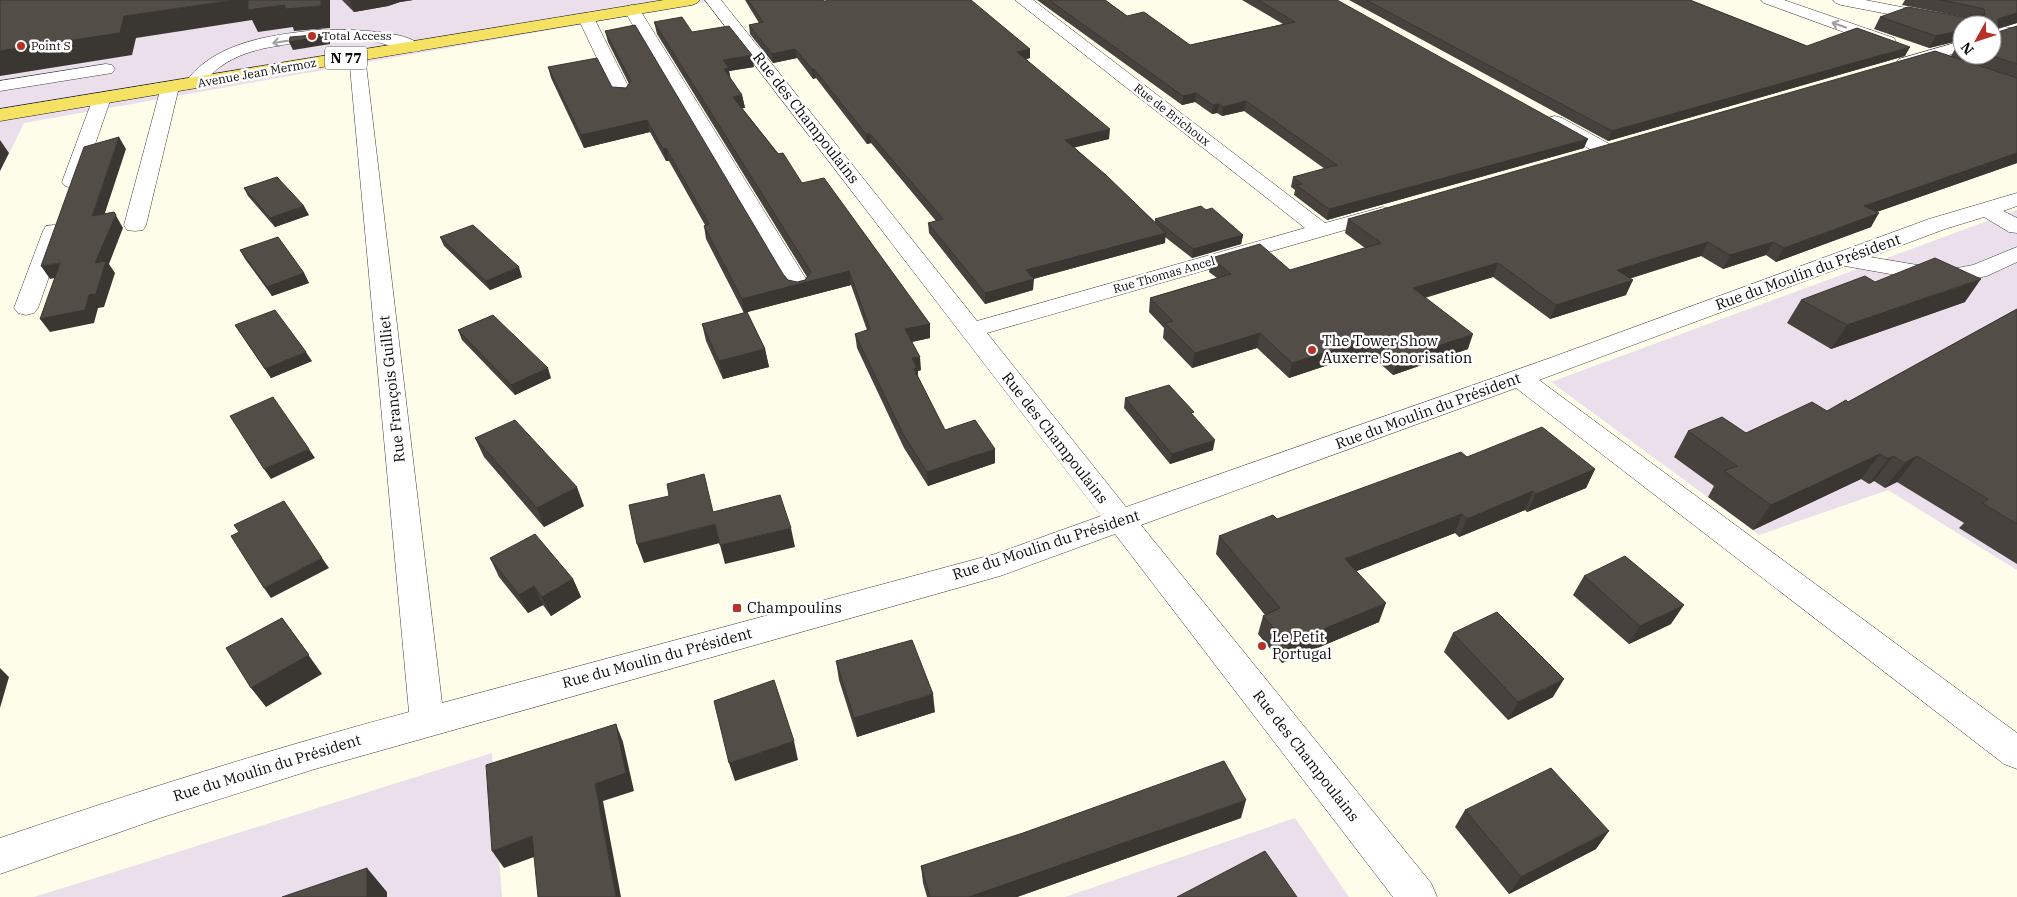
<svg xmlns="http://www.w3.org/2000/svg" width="2017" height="897" font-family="'IBM Plex Serif',serif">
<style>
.industrial{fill:#eadfea}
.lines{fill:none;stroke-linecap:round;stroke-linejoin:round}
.minor-casing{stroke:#3e3e3e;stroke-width:1}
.major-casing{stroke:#1c1c1c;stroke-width:1}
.minor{fill:#fff;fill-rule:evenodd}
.major{fill:#f5e263;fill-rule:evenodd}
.wall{fill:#47423e}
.shaded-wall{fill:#3a3632}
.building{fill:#534d48;stroke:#3a3632}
.oneway{stroke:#9d9d9d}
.poi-dot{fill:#b63128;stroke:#fff;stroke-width:2}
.labels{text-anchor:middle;stroke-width:5;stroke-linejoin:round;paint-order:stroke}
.far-poi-label{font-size:12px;fill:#0b0b0b;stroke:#fff;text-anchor:start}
.far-street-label{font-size:12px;fill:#0b0b0b;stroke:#fff}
.shield{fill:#fff;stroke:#545454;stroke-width:1}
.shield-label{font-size:14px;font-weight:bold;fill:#0b0b0b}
.street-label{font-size:15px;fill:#0b0b0b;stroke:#fff}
.poi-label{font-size:15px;fill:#0b0b0b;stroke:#fff;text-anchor:start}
</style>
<rect width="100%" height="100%" fill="#fefde9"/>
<path class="industrial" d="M 0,0 L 719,0 L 24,123 L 0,172 Z
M 2017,210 L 2017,570 L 1888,490 L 1759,535 L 1551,382 Z
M 492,753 L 502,897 L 34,897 L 108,874 Z
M 1295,818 L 1349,897 L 1065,897 Z"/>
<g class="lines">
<defs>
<path id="minor" d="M 705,0 L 721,0 L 977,321 L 1305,228 L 1015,0 L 1033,0 L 1325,223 L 1383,207 L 1390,209 L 1394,213 L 1390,217 L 987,333 L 1126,507 L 1550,358 L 1929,219 L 2017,193 L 2017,206 L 2003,211 L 2017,218 L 2017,233 L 2009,232 L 1984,217 L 1945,229 L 1870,257 L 1947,270 L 1973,265 L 2017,247 L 2017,262 L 1987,276 L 1947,284 L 1845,266 L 1539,380 L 2017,733 L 2017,769 L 2004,764 L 1516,388 L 1141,525 L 1431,883 L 1437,897 L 1393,897 L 1115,534 L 1000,576 L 315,769 L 163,817 L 0,874 L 0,838 C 135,792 271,749 409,712 L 349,56 L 351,52 L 363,52 L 365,56 L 442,703 L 995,554 L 1101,516 Z
M 1761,0 L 1784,0 L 1894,38 L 1896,42 L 1894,46 L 1882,46 L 1764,3 Z
M 1833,0 L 1865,0 L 1969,20 L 1975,22 L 1977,25 L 1962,25 L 1962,28 L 1841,5 L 1836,3 Z
M 632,5 L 638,7 L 640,10 L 811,287 L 807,292 L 799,294 L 791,292 L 787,287 L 624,10 L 626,7 Z
M 586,13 L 592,15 L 594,18 L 632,94 L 629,98 L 623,99 L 617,98 L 614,94 L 578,18 L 580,15 Z
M 1992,25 L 2017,29 L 2017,39 L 1992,35 Z
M 317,30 C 338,29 410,29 422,47 L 420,51 C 405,54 387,43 372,41 C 340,37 308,40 277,46 C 257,49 236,55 220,67 C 208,75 202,91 187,88 L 184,84 C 213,42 270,35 317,30 Z
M 1962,41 L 1962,51 L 1905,68 L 1899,67 L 1896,63 L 1899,59 Z
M 106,64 L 112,65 L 115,69 L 112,73 L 0,91 L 0,81 Z
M 170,82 L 176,83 L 179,87 L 146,225 L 143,230 L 135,231 L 127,230 L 124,225 L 161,87 L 164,83 Z
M 102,93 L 108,94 L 111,98 L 82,182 L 79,186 L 72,188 L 65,186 L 62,182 L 93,98 L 96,94 Z
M 1555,116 L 1562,118 L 1613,146 L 1616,150 L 1613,154 L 1606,156 L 1599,154 L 1548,126 L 1546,122 L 1548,118 Z
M 54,225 L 62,226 L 65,231 L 38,308 L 34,313 L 26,315 L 18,313 L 14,308 L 43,231 L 46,226 Z"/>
<path id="major" d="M 664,0 L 700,0 L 697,3 L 692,5 L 0,121 L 0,109 Z"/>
</defs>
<use href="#minor" class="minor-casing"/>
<use href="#major" class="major-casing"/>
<use href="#minor" class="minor"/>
<use href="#major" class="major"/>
</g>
<path class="wall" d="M 342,0 L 413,0 L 400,2 L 388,6 L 354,12 Z
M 745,0 L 823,0 L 824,1 L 1030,49 L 1030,58 L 1026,59 L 1109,139 L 1074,147 L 1155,222 L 1155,219 L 1243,235 L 1241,244 L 1192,258 L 1165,237 L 1165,243 L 1033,279 L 1033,290 L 985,304 L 929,233 L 928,223 L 936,221 L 871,143 L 867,144 L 816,78 L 813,79 L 797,58 L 773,63 L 750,34 L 749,25 L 759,23 Z
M 1037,0 L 1105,0 L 1127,16 L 1190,45 L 1283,24 L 1242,0 L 1337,0 L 1584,148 L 1327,220 L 1294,195 L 1295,190 L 1291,187 L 1293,177 L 1325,169 L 1244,111 L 1222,116 L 1217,113 L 1212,114 L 1195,102 L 1182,105 Z
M 1349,0 L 1690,0 L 1807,46 L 1905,56 L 1608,141 Z
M 1905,0 L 2017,0 L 2017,23 L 1998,29 L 1998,32 L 2017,26 L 2017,163 L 1877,212 L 1871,227 L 1776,262 L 1766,255 L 1723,269 L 1701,256 L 1629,279 L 1626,295 L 1550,319 L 1493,277 L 1425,298 L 1468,349 L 1393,375 L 1367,352 L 1289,378 L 1257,348 L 1192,368 L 1163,338 L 1164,328 L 1149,312 L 1150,298 L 1217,278 L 1209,272 L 1211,258 L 1290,270 L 1365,248 L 1345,233 L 1348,219 L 1951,56 L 1958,44 L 1962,43 L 1962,55 L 1992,55 L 1992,25 L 1962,25 L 1962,40 L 1929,48 L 1874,29 L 1880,17 L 1969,18 L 1902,5 Z
M 654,22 L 692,32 L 754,67 L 729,71 L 730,78 L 742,95 L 745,108 L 742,108 L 802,183 L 930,324 L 930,338 L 912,342 L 921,370 L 918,371 L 918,377 L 945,430 L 995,463 L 928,486 L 904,448 L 857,348 L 855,334 L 867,330 L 851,285 L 747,312 L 765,349 L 769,367 L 723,379 L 706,341 L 702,324 L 744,313 L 706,239 L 704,226 L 705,225 L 669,161 L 666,161 L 650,132 L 584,148 L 551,78 L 548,67 L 612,87 L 626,88 L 629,84 L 608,42 L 605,31 L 783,274 L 788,280 L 797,282 L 805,280 L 807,277 L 657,34 Z
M 244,188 L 309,215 L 275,227 L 248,196 Z
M 440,237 L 522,277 L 490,290 L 444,246 Z
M 240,250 L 304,273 L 309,283 L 272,296 L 245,259 Z
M 1875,282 L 1965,302 L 1831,349 L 1787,323 L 1801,300 Z
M 2017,309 L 2017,564 L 1959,528 L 1964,523 L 1897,482 L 1885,488 L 1874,481 L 1869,484 L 1861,479 L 1753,530 L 1708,497 L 1714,486 L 1674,457 L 1688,431 L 1746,433 L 1827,411 L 1848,402 Z
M 235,325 L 312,361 L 271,378 L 241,334 Z
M 458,330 L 551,378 L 515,395 L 462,340 Z
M 1125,398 L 1193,415 L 1213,450 L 1170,464 L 1124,408 Z
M 475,438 L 584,506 L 544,527 L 484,457 Z
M 1467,457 L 1595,469 L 1586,488 L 1527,512 L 1525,510 L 1459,537 L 1455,533 L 1356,571 L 1379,622 L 1282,663 L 1258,634 L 1263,616 L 1265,615 L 1216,554 L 1219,536 L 1277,519 Z
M 490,558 L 573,579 L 581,597 L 551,616 L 543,605 L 528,613 L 499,577 Z
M 1584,576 L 1671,624 L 1629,644 L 1573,595 Z
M 1453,633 L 1553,697 L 1508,720 L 1444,652 Z
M 836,661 L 935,712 L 857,737 L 839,680 Z
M 1465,810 L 1596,849 L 1509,894 L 1455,827 Z
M 1241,818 L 1017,897 L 927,897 L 923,883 L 921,866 Z"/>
<path class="shaded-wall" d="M 234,0 L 330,0 L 330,28 L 294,31 L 293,27 L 258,32 L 252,20 L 136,38 L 132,55 L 0,76 L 0,51 L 124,16 Z
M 350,0 L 413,0 L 400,2 L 388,6 L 354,12 Z
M 2017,13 L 2017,23 L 1992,30 L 1998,19 Z
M 1962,30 L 1962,40 L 1929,48 L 1936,36 Z
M 326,34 L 330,41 L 330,44 L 293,50 L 289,42 Z
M 1910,47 L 1905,56 L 1608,141 L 1612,131 Z
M 795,49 L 797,58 L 773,63 L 772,54 Z
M 1030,49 L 1030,58 L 1017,61 L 1017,52 Z
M 752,55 L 754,67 L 729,71 L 731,80 L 726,81 L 723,60 Z
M 812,69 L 814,69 L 816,78 L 813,79 Z
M 1196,93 L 1195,102 L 1182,105 L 1183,96 Z
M 742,95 L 745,108 L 736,109 L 733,97 Z
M 1246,101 L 1244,111 L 1222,116 L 1223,107 Z
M 1219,104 L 1217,113 L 1212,114 L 1213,105 Z
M 647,120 L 650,132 L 584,148 L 581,135 Z
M 1110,129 L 1109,139 L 1065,150 L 1065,140 Z
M 866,134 L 870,134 L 871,143 L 867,144 Z
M 119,137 L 126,149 L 100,228 L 92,216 Z
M 1588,139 L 1584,148 L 1327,220 L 1329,209 Z
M 0,140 L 9,153 L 0,171 Z
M 666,148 L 669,161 L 666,161 L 663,149 Z
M 2017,153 L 2017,163 L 1856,219 L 1864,206 Z
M 304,206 L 309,215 L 275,227 L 270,218 Z
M 114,212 L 123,228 L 109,264 L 115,273 L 104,307 L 98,308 L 94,323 L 50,332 L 40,319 L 89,295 L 95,263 Z
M 1879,213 L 1871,227 L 1776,262 L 1784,248 Z
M 1166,233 L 1165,243 L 1026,281 L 1026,270 Z
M 1243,235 L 1241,244 L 1192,258 L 1193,249 Z
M 1708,242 L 1701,256 L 1611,284 L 1617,270 Z
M 1773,242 L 1766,255 L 1723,269 L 1730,255 Z
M 60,263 L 68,275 L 50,279 L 41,266 Z
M 1498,263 L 1493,277 L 1409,302 L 1413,288 Z
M 519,267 L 522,277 L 490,290 L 486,281 Z
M 849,271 L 851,285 L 744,313 L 742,299 Z
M 304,273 L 309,283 L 272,296 L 267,287 Z
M 1034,279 L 1033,290 L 985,304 L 985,293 Z
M 1981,279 L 1965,302 L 1831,349 L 1847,325 Z
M 1633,280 L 1626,295 L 1550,319 L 1556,305 Z
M 930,324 L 930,338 L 906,343 L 905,329 Z
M 1260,333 L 1257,348 L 1192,368 L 1195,353 Z
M 1473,334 L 1468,349 L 1393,375 L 1398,360 Z
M 1371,338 L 1367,352 L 1289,378 L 1292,363 Z
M 765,349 L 769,367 L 723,379 L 719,361 Z
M 306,352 L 312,361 L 271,378 L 265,369 Z
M 920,357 L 921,370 L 918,371 L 918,382 L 915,383 L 912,358 Z
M 548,368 L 551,378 L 515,395 L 511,385 Z
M 1215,440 L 1213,450 L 1170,464 L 1172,454 Z
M 309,449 L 315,458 L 271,479 L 264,469 Z
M 995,449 L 995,463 L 928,486 L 927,472 Z
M 1880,454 L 1861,479 L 1753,530 L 1771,505 Z
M 1893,456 L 1874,481 L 1869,484 L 1888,459 Z
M 1917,456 L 1897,482 L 1885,488 L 1905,463 Z
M 1595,469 L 1586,488 L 1527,512 L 1536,494 Z
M 577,487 L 584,506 L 544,527 L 537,508 Z
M 1533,491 L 1525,510 L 1459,537 L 1467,519 Z
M 1462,514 L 1455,533 L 1339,578 L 1345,559 Z
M 715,524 L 720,543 L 644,563 L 637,544 Z
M 791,528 L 795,547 L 725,564 L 720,545 Z
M 322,558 L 329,568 L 271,598 L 264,588 Z
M 573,579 L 581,597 L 551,616 L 542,597 Z
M 534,586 L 543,605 L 528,613 L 519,595 Z
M 1386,603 L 1379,622 L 1282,663 L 1288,644 Z
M 1684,605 L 1671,624 L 1629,644 L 1640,626 Z
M 282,618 L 322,674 L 266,707 L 251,688 Z
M 0,668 L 9,677 L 0,708 Z
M 1564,679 L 1553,697 L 1508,720 L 1518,702 Z
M 933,694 L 935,712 L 857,737 L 854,718 Z
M 616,724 L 623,742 L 634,791 L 603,801 L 621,897 L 616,897 L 595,784 Z
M 794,741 L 798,760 L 735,781 L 729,763 Z
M 1246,800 L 1241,818 L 1017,897 L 969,897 Z
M 1609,831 L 1596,849 L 1509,894 L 1521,877 Z
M 532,836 L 542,854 L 504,868 L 492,851 Z
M 367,868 L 387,892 L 387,897 L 367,897 Z"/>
<path class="building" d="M 0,0 L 234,0 L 124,16 L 120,33 L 0,51 Z
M 248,0 L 321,0 L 321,6 L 285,9 L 285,5 L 248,10 Z
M 748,0 L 823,0 L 824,1 L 832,0 L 971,0 L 1030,49 L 1017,52 L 1110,129 L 1065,140 L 1106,175 L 1166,233 L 1026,270 L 1034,279 L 985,293 L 928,223 L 943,219 L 870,134 L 866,134 L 814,69 L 812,69 L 795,49 L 772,54 L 749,25 L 763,22 Z
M 1049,0 L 1105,0 L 1127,16 L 1144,12 L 1190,45 L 1295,22 L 1258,0 L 1337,0 L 1588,139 L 1329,209 L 1296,185 L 1302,184 L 1293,177 L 1337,165 L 1246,101 L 1223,107 L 1219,104 L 1213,105 L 1196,93 L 1183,96 Z
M 1366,0 L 1690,0 L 1807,46 L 1857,28 L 1910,47 L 1612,131 Z
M 1941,0 L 2017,0 L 2017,13 L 1998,19 L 1998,32 L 2017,26 L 2017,64 L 1990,55 L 1992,55 L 1992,25 L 1962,25 L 1962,30 L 1936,36 L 1880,17 L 1908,7 L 1969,18 L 1971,15 L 1985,15 L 1984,9 L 1976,7 Z
M 682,17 L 692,32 L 729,26 L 752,55 L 723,60 L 729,68 L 724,69 L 742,95 L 733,97 L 778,154 L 783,153 L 802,183 L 824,178 L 930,324 L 905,329 L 920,357 L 912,358 L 917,368 L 914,369 L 945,430 L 975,420 L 995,449 L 927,472 L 903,434 L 855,334 L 870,329 L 849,271 L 742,299 L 704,226 L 709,224 L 666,148 L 663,149 L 647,120 L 581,135 L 548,67 L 597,58 L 612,87 L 626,88 L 631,81 L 605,31 L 635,25 L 783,274 L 788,280 L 797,282 L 805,280 L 811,272 L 654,22 Z
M 326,34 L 326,36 L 289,42 L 290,37 Z
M 1935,51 L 2017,78 L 2017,153 L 1864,206 L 1879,213 L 1784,248 L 1773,242 L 1730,255 L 1708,242 L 1617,270 L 1633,280 L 1556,305 L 1498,263 L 1413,288 L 1473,334 L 1398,360 L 1371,338 L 1292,363 L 1260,333 L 1195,353 L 1165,323 L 1173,321 L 1150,298 L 1231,274 L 1211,258 L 1260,244 L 1290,270 L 1381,243 L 1348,219 Z
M 119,137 L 92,216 L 114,212 L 116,215 L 95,263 L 106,261 L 96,294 L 89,295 L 85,310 L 40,319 L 60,263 L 41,266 L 84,147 Z
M 277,177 L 304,206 L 270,218 L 244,188 Z
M 1201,206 L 1206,210 L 1212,208 L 1243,235 L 1193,249 L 1155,219 Z
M 473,225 L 519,267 L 486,281 L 440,237 Z
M 278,237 L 304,273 L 267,287 L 240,250 Z
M 1935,258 L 1981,279 L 1847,325 L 1801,300 L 1865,276 L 1875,282 Z
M 2017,309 L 2017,524 L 1982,503 L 1988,499 L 1917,456 L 1905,463 L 1893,456 L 1888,459 L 1880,454 L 1771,505 L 1724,471 L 1737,466 L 1688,431 L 1722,417 L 1746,433 L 1812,402 L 1827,411 L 1846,400 L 1848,402 Z
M 275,310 L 306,352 L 265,369 L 235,325 Z
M 747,312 L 765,349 L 719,361 L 702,324 Z
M 493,315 L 548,368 L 511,385 L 458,330 Z
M 1169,385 L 1194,412 L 1191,413 L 1215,440 L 1172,454 L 1125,398 Z
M 273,397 L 309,449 L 264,469 L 230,416 Z
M 515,420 L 577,487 L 537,508 L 475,438 Z
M 1542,427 L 1595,469 L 1536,494 L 1533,491 L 1467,519 L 1462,514 L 1345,559 L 1386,603 L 1288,644 L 1263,616 L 1280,608 L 1219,536 L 1273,515 L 1277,519 L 1461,452 L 1467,457 Z
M 704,474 L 713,512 L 780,495 L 791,528 L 720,545 L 715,524 L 637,544 L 629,505 L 669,496 L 667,484 Z
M 284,501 L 322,558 L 264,588 L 231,536 L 239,532 L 234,525 Z
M 535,534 L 573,579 L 542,597 L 534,586 L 519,595 L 490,558 Z
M 1625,556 L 1684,605 L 1640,626 L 1584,576 Z
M 1497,612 L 1564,679 L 1518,702 L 1453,633 Z
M 282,618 L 309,655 L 251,688 L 226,648 Z
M 912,640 L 933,694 L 854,718 L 836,661 Z
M 774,680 L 794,741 L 729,763 L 714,701 Z
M 616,724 L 626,773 L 595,784 L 616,897 L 538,897 L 532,836 L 492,851 L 486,765 Z
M 1224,761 L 1246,800 L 969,897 L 930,897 L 921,866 L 1023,833 Z
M 1551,768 L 1609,831 L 1521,877 L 1465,810 Z
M 1265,851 L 1297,897 L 1177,897 Z
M 367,868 L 367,897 L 282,897 Z"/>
<defs><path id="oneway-shaft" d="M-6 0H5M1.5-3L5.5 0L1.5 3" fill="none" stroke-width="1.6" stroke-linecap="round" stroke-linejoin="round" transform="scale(1.25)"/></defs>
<g class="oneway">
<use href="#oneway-shaft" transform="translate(1839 25) rotate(-161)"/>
<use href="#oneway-shaft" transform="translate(280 42) rotate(170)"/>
</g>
<g class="poi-dot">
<circle cx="312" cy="36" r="5"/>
<circle cx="21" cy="46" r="5"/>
<circle cx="1312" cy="350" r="5"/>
<rect x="732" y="603" width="10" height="10" rx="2.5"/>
<circle cx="1262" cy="646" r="5"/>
</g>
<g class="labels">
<g class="far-poi-label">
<text x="322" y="40">Total Access</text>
<text x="31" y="50">Point S</text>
</g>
<g class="far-street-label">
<text transform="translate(257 73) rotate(-10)" y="4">Avenue Jean Mermoz</text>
<text transform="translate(1172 115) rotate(38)" y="4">Rue de Brichoux</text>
<text transform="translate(1164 275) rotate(-16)" y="4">Rue Thomas Ancel</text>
</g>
<rect class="shield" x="325" y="46.5" width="42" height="23" rx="4"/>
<g class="shield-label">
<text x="346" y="63">N 77</text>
</g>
<g class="street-label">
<text transform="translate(806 118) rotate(52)" y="5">Rue des Champoulains</text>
<text transform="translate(1808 272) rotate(-20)" y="5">Rue du Moulin du Président</text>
<text transform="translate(392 389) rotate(-96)" y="5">Rue François Guilliet</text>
<text transform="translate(1428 411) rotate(-20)" y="5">Rue du Moulin du Président</text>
<text transform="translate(1055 438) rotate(52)" y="5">Rue des Champoulains</text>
<text transform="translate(1046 545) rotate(-18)" y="5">Rue du Moulin du Président</text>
<text transform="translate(657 658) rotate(-15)" y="5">Rue du Moulin du Président</text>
<text transform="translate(1306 756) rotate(52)" y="5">Rue des Champoulains</text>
<text transform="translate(267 768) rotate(-17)" y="5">Rue du Moulin du Président</text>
</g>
<g class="poi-label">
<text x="1322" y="346">The Tower Show<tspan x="1322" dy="17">Auxerre Sonorisation</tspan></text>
<text x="747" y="613">Champoulins</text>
<text x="1272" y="642">Le Petit<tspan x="1272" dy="17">Portugal</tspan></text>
</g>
</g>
<g transform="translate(1977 40) rotate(230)"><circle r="24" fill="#ffffff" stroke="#9d9d9d"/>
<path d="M0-4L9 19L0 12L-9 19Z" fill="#b63128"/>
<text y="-8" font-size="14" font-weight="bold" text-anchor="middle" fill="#0b0b0b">N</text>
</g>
</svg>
